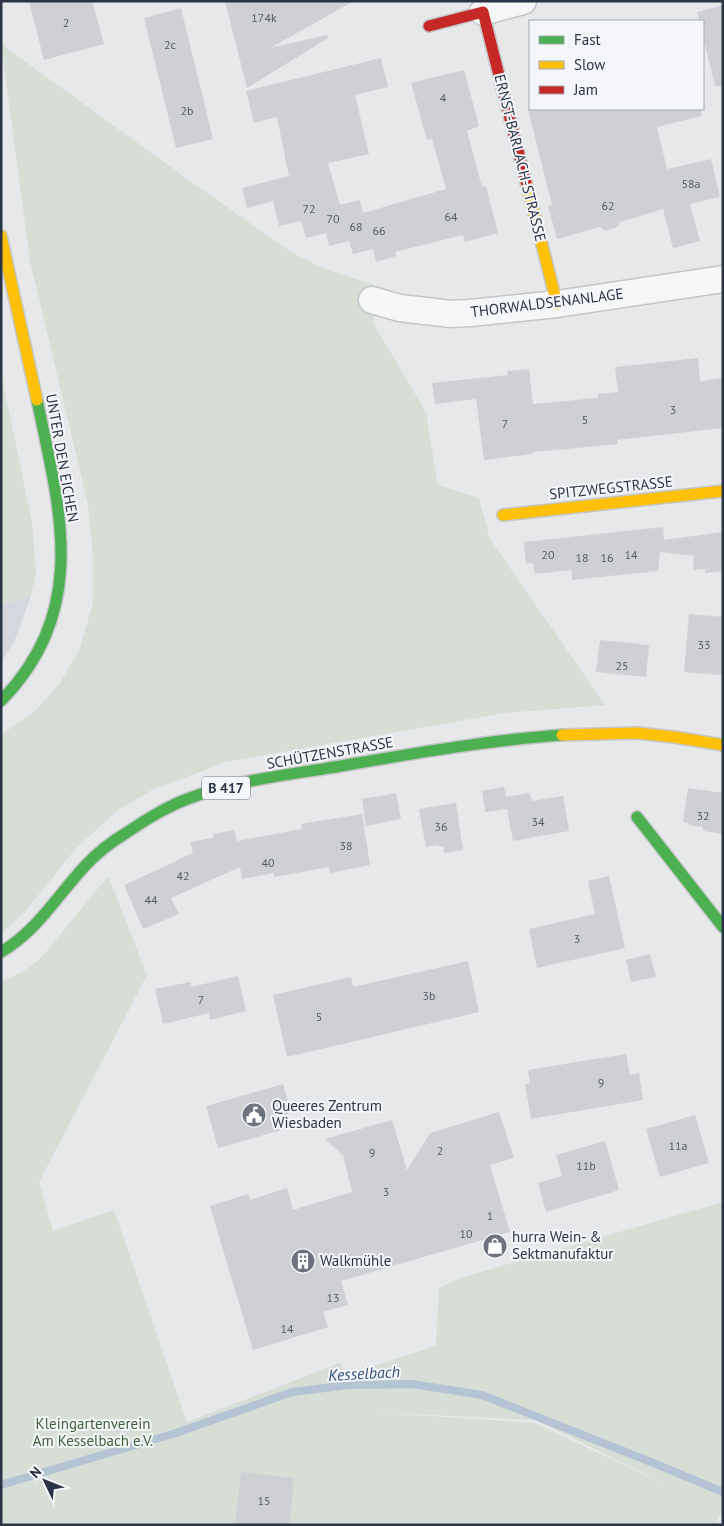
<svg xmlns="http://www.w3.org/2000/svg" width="724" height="1526" font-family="'PT Sans',sans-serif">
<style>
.built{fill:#d4d7dd}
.green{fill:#d6ded6;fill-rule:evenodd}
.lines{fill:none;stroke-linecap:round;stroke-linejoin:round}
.stream{stroke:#b4c4d5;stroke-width:8}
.building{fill:#ced0d3}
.street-casing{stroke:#c4c6c8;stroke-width:29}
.fast-casing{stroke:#c4c6c8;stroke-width:14}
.slow-casing{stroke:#c4c6c8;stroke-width:14}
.jam-casing{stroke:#c4c6c8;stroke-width:14}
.street{stroke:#f5f6f7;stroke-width:26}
.fast{stroke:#4caf50;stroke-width:11}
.slow{stroke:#ffc107;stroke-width:11}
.jam{stroke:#c62828;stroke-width:11}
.labels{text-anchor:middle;stroke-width:4;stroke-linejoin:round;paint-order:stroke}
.number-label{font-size:12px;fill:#545c69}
.shield{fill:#f4f6f9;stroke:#676e7b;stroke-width:1}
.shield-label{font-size:14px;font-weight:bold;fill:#2b3445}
.street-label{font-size:15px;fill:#2b3445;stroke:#f4f6f9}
.poi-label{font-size:15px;fill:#2b3445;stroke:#f4f6f9;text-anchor:start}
.park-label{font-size:15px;fill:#3f6138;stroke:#f4f6f9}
.water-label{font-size:16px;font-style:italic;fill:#34527a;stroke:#f4f6f9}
</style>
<rect width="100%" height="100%" fill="#e6e8ea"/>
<path class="built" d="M 31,596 L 14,642 L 1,662 L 1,604 Z"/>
<path class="green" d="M 1,44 L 190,181 L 291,252 L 325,269 L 380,287 L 373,323 L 426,412 L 438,485 L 479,498 L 490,539 L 605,705 L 505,713 L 226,762 L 152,790 L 117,811 L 77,847 L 24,913 L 1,933 L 1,735 L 37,709 L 60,683 L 80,648 L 93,603 L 93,556 L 88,504 L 30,261 Z
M 1,372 L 32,523 L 36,573 L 31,596 L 1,604 Z
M 108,876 L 147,975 L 39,1182 L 53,1231 L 114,1210 L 187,1422 L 340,1363 L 345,1375 L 436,1346 L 439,1288 L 460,1278 L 723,1202 L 723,1510 L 715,1525 L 1,1525 L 1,982 L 24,971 L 41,958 ZM 369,1412 L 536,1420 L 673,1488 L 535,1423 Z"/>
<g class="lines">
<path class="stream" d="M 1,1485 L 176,1433 L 292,1392 L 349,1385 L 412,1384 L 482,1395 L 651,1462 L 723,1492"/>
</g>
<path class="building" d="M 29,1 L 92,1 L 104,44 L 44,60 Z
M 225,1 L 354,1 L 270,48 L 327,35 L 328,38 L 247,88 Z
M 723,5 L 723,86 L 715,86 L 703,36 L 703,21 L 699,21 L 697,12 Z
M 181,8 L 213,139 L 176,148 L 144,18 Z
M 381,58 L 388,87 L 355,95 L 369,154 L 328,163 L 340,205 L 360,200 L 363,213 L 446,189 L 432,139 L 427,140 L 411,83 L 464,70 L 479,126 L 467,131 L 482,187 L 486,186 L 498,233 L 465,242 L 463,235 L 395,252 L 396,256 L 376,262 L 373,249 L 353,254 L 349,241 L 329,246 L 326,233 L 306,238 L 301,221 L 279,226 L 273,201 L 247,208 L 242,188 L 289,176 L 277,117 L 254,123 L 246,91 Z
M 528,109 L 701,109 L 701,116 L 657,127 L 667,169 L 711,159 L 720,197 L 690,204 L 700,241 L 673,248 L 663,209 L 620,222 L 618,227 L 605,231 L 600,227 L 557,239 L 548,206 L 552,205 Z
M 698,358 L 700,381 L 723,378 L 723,428 L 617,440 L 618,444 L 533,452 L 533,454 L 484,460 L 476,399 L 435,404 L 432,383 L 508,375 L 507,371 L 529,369 L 533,404 L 598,398 L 598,394 L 618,392 L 615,367 Z
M 663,527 L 664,540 L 723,532 L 723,571 L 705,573 L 705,569 L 693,570 L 694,556 L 660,552 L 658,571 L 572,580 L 571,570 L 535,574 L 533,563 L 526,564 L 524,542 Z
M 689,614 L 723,617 L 723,675 L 684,672 Z
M 600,640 L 649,645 L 646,677 L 596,672 Z
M 504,787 L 506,797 L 530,793 L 532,801 L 563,796 L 569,831 L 513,841 L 507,809 L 485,812 L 482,791 Z
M 688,788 L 723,793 L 723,834 L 703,831 L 703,827 L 689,825 L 689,823 L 683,822 Z
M 396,793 L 401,819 L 366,826 L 362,799 Z
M 456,803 L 463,850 L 444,853 L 443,846 L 439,847 L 439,845 L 426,847 L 419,809 Z
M 362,814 L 370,865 L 330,873 L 329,867 L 274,877 L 274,873 L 242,879 L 240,867 L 171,898 L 179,914 L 143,929 L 124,885 L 177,861 L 177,860 L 193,853 L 190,842 L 213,838 L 213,834 L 234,830 L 237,841 L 302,829 L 301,824 Z
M 609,876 L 625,948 L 537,968 L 529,929 L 595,914 L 588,881 Z
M 650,954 L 656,977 L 631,982 L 626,960 Z
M 468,961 L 479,1012 L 287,1057 L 273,995 L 351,977 L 353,987 Z
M 238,976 L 246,1011 L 210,1020 L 209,1013 L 163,1024 L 155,989 L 190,982 L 191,987 Z
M 626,1054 L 630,1075 L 639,1073 L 643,1100 L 531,1119 L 525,1084 L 530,1083 L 528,1070 Z
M 283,1084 L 291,1113 L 282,1116 L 285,1129 L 218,1148 L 206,1106 Z
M 499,1112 L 514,1158 L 490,1165 L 510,1232 L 341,1281 L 348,1305 L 323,1312 L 328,1327 L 253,1350 L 210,1206 L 248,1194 L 250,1200 L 287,1188 L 293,1210 L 352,1192 L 343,1155 L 325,1139 L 392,1120 L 407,1170 L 430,1133 Z
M 695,1115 L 709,1163 L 660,1177 L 646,1129 Z
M 605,1141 L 619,1190 L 546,1212 L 538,1183 L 562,1176 L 556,1155 Z
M 241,1472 L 294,1478 L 289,1525 L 235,1525 Z"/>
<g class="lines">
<defs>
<path id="street" d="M 483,12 L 523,1
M 372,300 L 400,308 L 451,314 L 470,313 L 557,304 L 723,279"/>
<path id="fast" d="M 1,701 C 90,609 60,511 37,400
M 637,817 L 723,927
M 1,952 C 37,931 57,896 85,866 C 97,853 111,842 126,833 C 147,819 169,805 193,797 C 243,778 299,774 352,764 C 422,752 492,740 562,735"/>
<path id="slow" d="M 526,182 L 557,304
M 1,236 L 37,400
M 503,515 L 723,491
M 562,735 L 637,733 L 674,737 L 723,745"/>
<path id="jam" d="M 429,26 L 483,12 L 526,182"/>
</defs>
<use href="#street" class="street-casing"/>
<use href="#fast" class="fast-casing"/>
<use href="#slow" class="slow-casing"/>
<use href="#jam" class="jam-casing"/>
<use href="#street" class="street"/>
<use href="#fast" class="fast"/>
<use href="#slow" class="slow"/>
<use href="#jam" class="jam"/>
</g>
<defs>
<symbol id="civic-disc" viewBox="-11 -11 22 22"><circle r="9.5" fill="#6c737f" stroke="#f4f6f9"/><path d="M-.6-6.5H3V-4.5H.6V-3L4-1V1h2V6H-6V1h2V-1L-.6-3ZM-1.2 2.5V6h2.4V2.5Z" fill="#fff"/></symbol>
<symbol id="shop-disc" viewBox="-11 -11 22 22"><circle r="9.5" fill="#6c737f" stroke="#f4f6f9"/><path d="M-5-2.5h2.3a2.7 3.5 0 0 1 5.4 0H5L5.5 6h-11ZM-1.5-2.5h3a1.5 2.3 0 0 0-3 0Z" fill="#fff"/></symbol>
<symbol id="building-disc" viewBox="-11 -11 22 22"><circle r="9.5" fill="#6c737f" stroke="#f4f6f9"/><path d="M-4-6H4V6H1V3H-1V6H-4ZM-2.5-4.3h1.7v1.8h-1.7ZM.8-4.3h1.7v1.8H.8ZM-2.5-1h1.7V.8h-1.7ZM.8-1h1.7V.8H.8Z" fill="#fff"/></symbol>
</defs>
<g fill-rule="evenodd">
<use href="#civic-disc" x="240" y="1101" width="28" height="28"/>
<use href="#shop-disc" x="481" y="1232" width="28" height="28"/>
<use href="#building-disc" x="289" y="1247" width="28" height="28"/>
</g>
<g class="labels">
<g class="number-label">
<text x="264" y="22">174k</text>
<text x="66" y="27">2</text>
<text x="170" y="49">2c</text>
<text x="443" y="102">4</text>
<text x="187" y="115">2b</text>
<text x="691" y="188">58a</text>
<text x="608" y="210">62</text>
<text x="309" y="213">72</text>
<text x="451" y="221">64</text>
<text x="333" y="223">70</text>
<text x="356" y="231">68</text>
<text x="379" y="235">66</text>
<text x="673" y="414">3</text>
<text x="585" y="424">5</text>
<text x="505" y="428">7</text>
<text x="548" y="559">20</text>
<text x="631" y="559">14</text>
<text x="582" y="562">18</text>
<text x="607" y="562">16</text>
<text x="704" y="649">33</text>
<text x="622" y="670">25</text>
<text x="703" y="820">32</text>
<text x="538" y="826">34</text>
<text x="441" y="831">36</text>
<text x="346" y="850">38</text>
<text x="268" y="867">40</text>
<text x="183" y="880">42</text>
<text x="151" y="904">44</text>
<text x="577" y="943">3</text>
<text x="429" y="1000">3b</text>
<text x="201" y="1004">7</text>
<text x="319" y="1021">5</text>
<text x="601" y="1087">9</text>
<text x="678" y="1150">11a</text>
<text x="440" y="1155">2</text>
<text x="372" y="1157">9</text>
<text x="586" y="1170">11b</text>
<text x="386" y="1196">3</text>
<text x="490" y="1220">1</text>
<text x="466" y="1238">10</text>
<text x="333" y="1302">13</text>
<text x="287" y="1333">14</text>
<text x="264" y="1505">15</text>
</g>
<rect class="shield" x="202" y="776.5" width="48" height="23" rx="4"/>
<g class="shield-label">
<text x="226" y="793">B 417</text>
</g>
<g class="street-label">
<text transform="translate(520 158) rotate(76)" y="5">ERNST-BARLACH-STRASSE</text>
<text transform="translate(547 303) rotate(-7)" y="5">THORWALDSENANLAGE</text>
<text transform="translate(62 458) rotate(80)" y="5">UNTER DEN EICHEN</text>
<text transform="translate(611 488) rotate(-6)" y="5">SPITZWEGSTRASSE</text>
<text transform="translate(330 753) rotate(-10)" y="5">SCHÜTZENSTRASSE</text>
</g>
<g class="poi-label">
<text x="272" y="1111">Queeres Zentrum<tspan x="272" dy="17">Wiesbaden</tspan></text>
<text x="512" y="1242">hurra Wein- &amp;<tspan x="512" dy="17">Sektmanufaktur</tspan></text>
<text x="320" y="1266">Walkmühle</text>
</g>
<g class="park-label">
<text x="93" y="1429">Kleingartenverein<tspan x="93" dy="17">Am Kesselbach e.V.</tspan></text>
</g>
<g class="water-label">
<text transform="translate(364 1373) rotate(-3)" y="6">Kesselbach</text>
</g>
</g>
<rect width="724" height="1526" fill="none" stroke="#2b3445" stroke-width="5"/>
<rect x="529" y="20" width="175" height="90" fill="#f4f6f9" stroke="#a4a8b1"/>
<rect x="539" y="36" width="25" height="8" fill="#4caf50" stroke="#a4a8b1"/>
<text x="574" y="45" font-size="15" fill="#2b3445">Fast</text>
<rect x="539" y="61" width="25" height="8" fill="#ffc107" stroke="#a4a8b1"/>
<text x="574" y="70" font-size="15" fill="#2b3445">Slow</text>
<rect x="539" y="86" width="25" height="8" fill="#c62828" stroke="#a4a8b1"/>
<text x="574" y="95" font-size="15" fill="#2b3445">Jam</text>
<g transform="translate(45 1481) rotate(313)" stroke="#f4f6f9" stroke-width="4" paint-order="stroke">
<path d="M0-4L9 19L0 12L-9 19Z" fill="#2b3445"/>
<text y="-8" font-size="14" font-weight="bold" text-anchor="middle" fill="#2b3445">N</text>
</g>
</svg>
